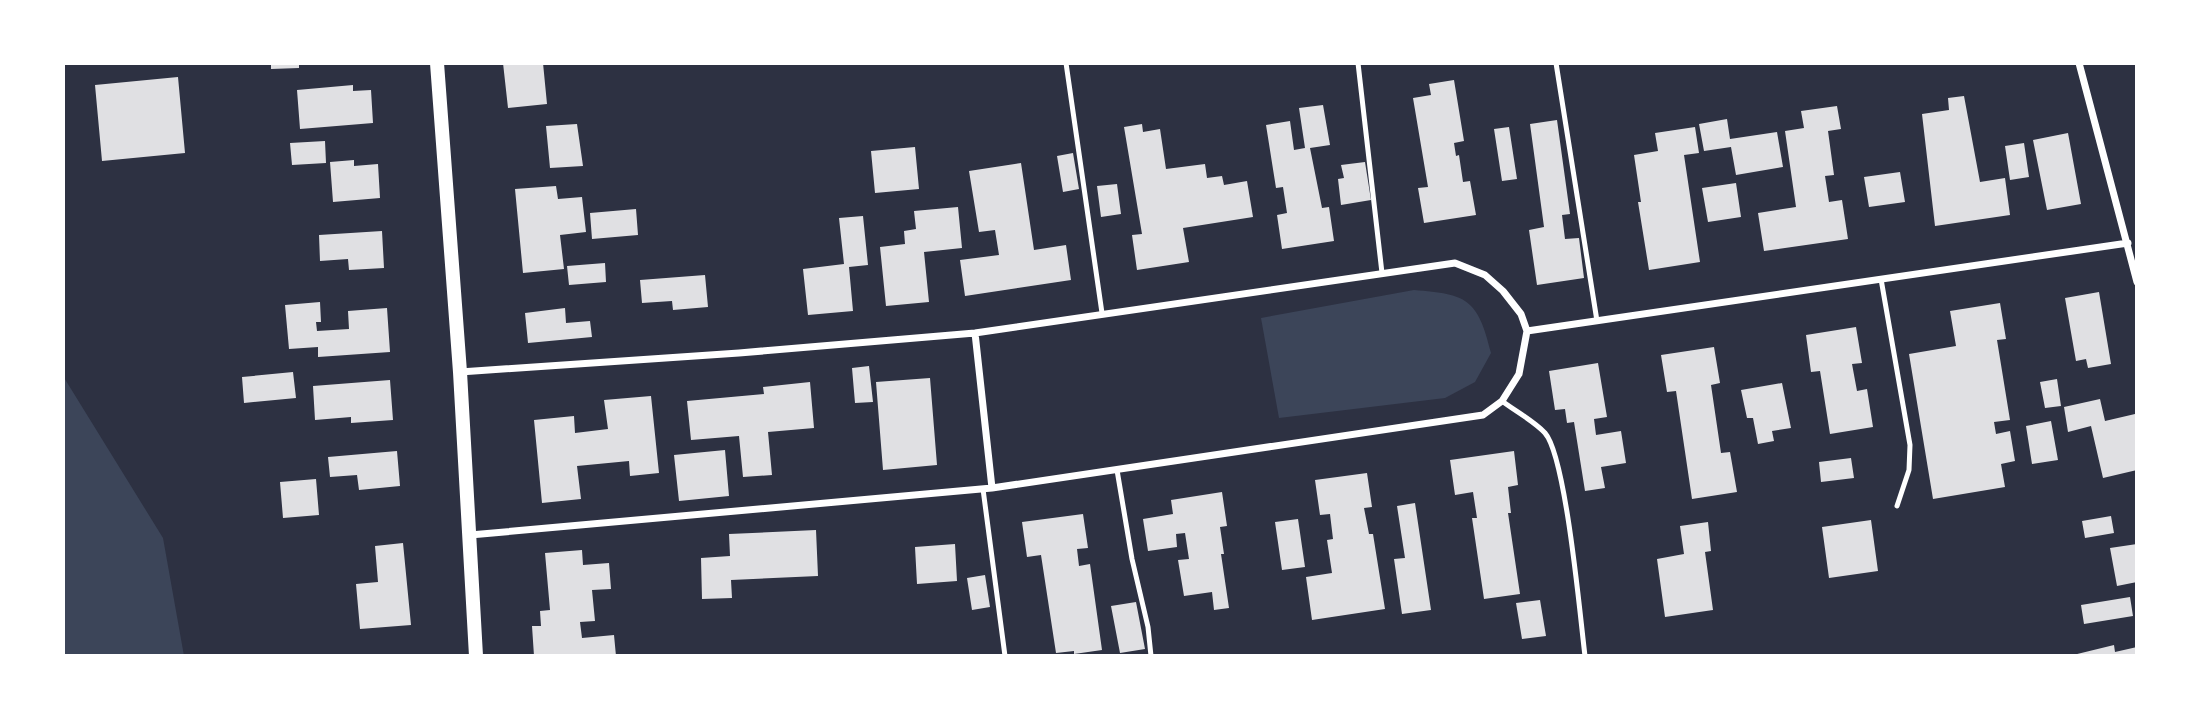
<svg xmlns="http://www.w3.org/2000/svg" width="2200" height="719" font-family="'Roboto Condensed',sans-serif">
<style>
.green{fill:#3c4559}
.building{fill:#e0e0e3}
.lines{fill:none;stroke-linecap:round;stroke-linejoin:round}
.service{stroke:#fff;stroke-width:5}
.minor{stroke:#fff;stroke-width:7}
.secondary{stroke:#fff;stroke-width:14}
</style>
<rect width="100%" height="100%" fill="#2d3142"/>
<path class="green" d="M 1414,290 C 1467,294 1478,299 1491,353 L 1475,382 L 1445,398 L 1279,418 L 1261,318 Z
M 63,376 L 163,538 L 184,656 L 63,656 Z"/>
<path class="building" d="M 271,63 L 299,63 L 299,68 L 271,69 Z
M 503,63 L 543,63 L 547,104 L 508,108 Z
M 178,77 L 185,153 L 102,161 L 95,85 Z
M 1454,80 L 1464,141 L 1454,143 L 1456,156 L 1459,155 L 1463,182 L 1470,181 L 1476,215 L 1424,223 L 1418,188 L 1428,187 L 1413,98 L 1431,95 L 1429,84 Z
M 353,85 L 353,91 L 371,90 L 373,123 L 300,129 L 297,90 Z
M 1964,96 L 1980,182 L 2005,178 L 2010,215 L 1935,226 L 1922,114 L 1949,110 L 1948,98 Z
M 1323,105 L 1330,145 L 1310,148 L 1322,208 L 1329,207 L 1334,241 L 1282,249 L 1277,215 L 1287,213 L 1283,187 L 1276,188 L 1266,125 L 1290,121 L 1294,150 L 1305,148 L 1299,108 Z
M 1837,106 L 1841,129 L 1828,131 L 1834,175 L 1825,176 L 1829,202 L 1842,200 L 1848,239 L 1764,251 L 1758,213 L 1796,207 L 1785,131 L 1804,128 L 1801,111 Z
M 1727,119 L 1730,139 L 1777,132 L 1783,167 L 1736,175 L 1731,147 L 1704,151 L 1699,124 Z
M 1557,120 L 1570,214 L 1562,215 L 1565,239 L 1579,238 L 1584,278 L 1537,285 L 1529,230 L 1544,227 L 1530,124 Z
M 577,124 L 583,166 L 550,168 L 546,126 Z
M 1142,124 L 1143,132 L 1160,129 L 1166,169 L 1205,164 L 1207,178 L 1222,176 L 1224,185 L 1247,181 L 1253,217 L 1183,228 L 1189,262 L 1137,270 L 1132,235 L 1142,234 L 1124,127 Z
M 1509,127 L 1517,179 L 1502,181 L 1494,129 Z
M 1695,127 L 1699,153 L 1684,155 L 1700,262 L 1649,270 L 1638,202 L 1641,202 L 1634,155 L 1658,151 L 1655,133 Z
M 2068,133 L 2081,204 L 2047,210 L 2033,140 Z
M 325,141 L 326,163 L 292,165 L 290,143 Z
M 2024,143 L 2029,177 L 2010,180 L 2005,146 Z
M 915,147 L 919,189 L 875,193 L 871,151 Z
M 1073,153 L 1079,189 L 1063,192 L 1057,156 Z
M 354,160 L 354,166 L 378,164 L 380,198 L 333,202 L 330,162 Z
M 1365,162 L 1371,200 L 1341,205 L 1338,179 L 1344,178 L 1341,165 Z
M 1021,163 L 1034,250 L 1066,245 L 1071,280 L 965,296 L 960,260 L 999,255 L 995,230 L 979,232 L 969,171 Z
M 1900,172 L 1905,202 L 1869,207 L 1864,177 Z
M 1736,183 L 1741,217 L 1708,222 L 1702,188 Z
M 1117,184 L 1121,214 L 1101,217 L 1097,186 Z
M 556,186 L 558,199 L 582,197 L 586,232 L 560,235 L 564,269 L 523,273 L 515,189 Z
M 958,207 L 962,248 L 924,252 L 929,302 L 886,306 L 880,247 L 905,244 L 904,231 L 916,229 L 914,211 Z
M 636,209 L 638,235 L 592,239 L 590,213 Z
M 863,216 L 868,265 L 849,267 L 853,311 L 808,315 L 803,269 L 844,264 L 839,218 Z
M 382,231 L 384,268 L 349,270 L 348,259 L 320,261 L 319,235 Z
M 605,263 L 606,282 L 569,285 L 567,266 Z
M 705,275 L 708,307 L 673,310 L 672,301 L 642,303 L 640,280 Z
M 2099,292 L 2111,364 L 2088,368 L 2086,359 L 2076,361 L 2065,298 Z
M 320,302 L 321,322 L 316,322 L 317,331 L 349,329 L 348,311 L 387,308 L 390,352 L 318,357 L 318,347 L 289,349 L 285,305 Z
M 2000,303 L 2006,339 L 1997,340 L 2010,420 L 1994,422 L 1996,434 L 2010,431 L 2015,461 L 2001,464 L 2005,487 L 1933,499 L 1909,354 L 1956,346 L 1950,311 Z
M 565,308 L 566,323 L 590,321 L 592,337 L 528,343 L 525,313 Z
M 1856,327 L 1862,363 L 1852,364 L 1857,391 L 1867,389 L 1873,427 L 1830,434 L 1820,371 L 1811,372 L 1806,335 Z
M 1714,347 L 1720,383 L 1711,385 L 1721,453 L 1730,452 L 1737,492 L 1692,499 L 1676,391 L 1667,392 L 1661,355 Z
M 1598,363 L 1607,417 L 1594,419 L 1596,435 L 1621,431 L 1626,463 L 1601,467 L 1605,488 L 1585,491 L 1574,422 L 1567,423 L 1565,409 L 1555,410 L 1549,371 Z
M 869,366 L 873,402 L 855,403 L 852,368 Z
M 293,372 L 296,398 L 244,403 L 242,377 Z
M 930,378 L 937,465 L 883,470 L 876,382 Z
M 2057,379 L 2061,406 L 2045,408 L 2040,382 Z
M 390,380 L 393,420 L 351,423 L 351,417 L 315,420 L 313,386 Z
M 810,382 L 814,428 L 768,432 L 772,475 L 743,477 L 739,436 L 691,440 L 687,401 L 764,394 L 763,387 Z
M 1782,383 L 1791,428 L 1772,431 L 1774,441 L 1758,444 L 1753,418 L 1747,418 L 1741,390 Z
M 651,396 L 659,473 L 630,476 L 629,461 L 577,466 L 581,499 L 542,503 L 534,420 L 574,416 L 575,433 L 608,429 L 604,400 Z
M 2100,399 L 2105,421 L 2135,414 L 2137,425 L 2137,470 L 2103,478 L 2091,426 L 2068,432 L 2064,407 Z
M 2051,421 L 2058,460 L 2032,464 L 2026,426 Z
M 725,450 L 729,496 L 679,501 L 674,455 Z
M 397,451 L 400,486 L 359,490 L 357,475 L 330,477 L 328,457 Z
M 1514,451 L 1518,485 L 1508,487 L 1511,513 L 1508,513 L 1520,594 L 1484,599 L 1472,518 L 1477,518 L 1473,492 L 1455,495 L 1450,460 Z
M 1851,458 L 1854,478 L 1821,482 L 1819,462 Z
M 1367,473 L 1372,507 L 1364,508 L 1369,534 L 1373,534 L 1385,609 L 1312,620 L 1306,577 L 1332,573 L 1327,540 L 1333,539 L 1330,514 L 1320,515 L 1315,480 Z
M 316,479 L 319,515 L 283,518 L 280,482 Z
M 1222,492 L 1227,526 L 1220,527 L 1224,554 L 1221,554 L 1229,608 L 1214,610 L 1212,592 L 1184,596 L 1178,560 L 1189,559 L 1185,533 L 1176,534 L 1177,547 L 1148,551 L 1143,519 L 1173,514 L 1171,500 Z
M 1415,503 L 1431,610 L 1402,614 L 1394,559 L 1405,558 L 1397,506 Z
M 1083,514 L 1088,548 L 1077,549 L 1079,566 L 1090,564 L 1102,650 L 1074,654 L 1074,651 L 1056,653 L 1041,555 L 1027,557 L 1022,522 Z
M 2111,516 L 2114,533 L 2085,538 L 2082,521 Z
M 1298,519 L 1305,567 L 1282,570 L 1275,522 Z
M 1871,520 L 1878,571 L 1829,578 L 1822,527 Z
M 1708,522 L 1711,551 L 1705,552 L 1713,610 L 1665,617 L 1657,559 L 1684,554 L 1680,526 Z
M 816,530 L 818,576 L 731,580 L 732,598 L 702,599 L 701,558 L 730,556 L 729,534 Z
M 403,543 L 411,625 L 360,629 L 356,584 L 378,582 L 375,546 Z
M 955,544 L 957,581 L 917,584 L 915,547 Z
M 2137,544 L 2137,582 L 2117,586 L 2110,548 Z
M 582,550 L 583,565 L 609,563 L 611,589 L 592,590 L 595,621 L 580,622 L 582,638 L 614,635 L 616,656 L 534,656 L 532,626 L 541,626 L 540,611 L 550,610 L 545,553 Z
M 985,575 L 990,607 L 972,610 L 967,578 Z
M 2130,597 L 2133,616 L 2084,624 L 2081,605 Z
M 1540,600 L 1546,636 L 1522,639 L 1516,603 Z
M 1136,602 L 1145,649 L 1120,653 L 1111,606 Z
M 2114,645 L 2115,652 L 2137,647 L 2137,656 L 2069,656 Z"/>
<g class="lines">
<path class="service" d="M 1066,63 L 1102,313
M 1358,63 L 1382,273
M 1556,63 L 1597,321
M 1881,279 L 1910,445 L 1909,470 L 1897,506
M 1502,401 C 1515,411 1534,421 1545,433 C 1566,457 1580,616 1585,656
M 1117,470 L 1132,559 L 1148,627 L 1151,656
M 983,489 L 1005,656"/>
<path class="minor" d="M 2079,63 L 2137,282
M 1527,331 L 2128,243
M 975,333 L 992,488
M 460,372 L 739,353 L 975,333 L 1455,263 L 1485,275 L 1503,291 L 1521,314 L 1527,331 L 1519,374 L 1502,401 L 1483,415 L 992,488 L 470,535"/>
<path class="secondary" d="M 437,63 L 460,372 L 476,656"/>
</g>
<rect width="2200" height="719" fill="none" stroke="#ffffff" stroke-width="130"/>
</svg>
